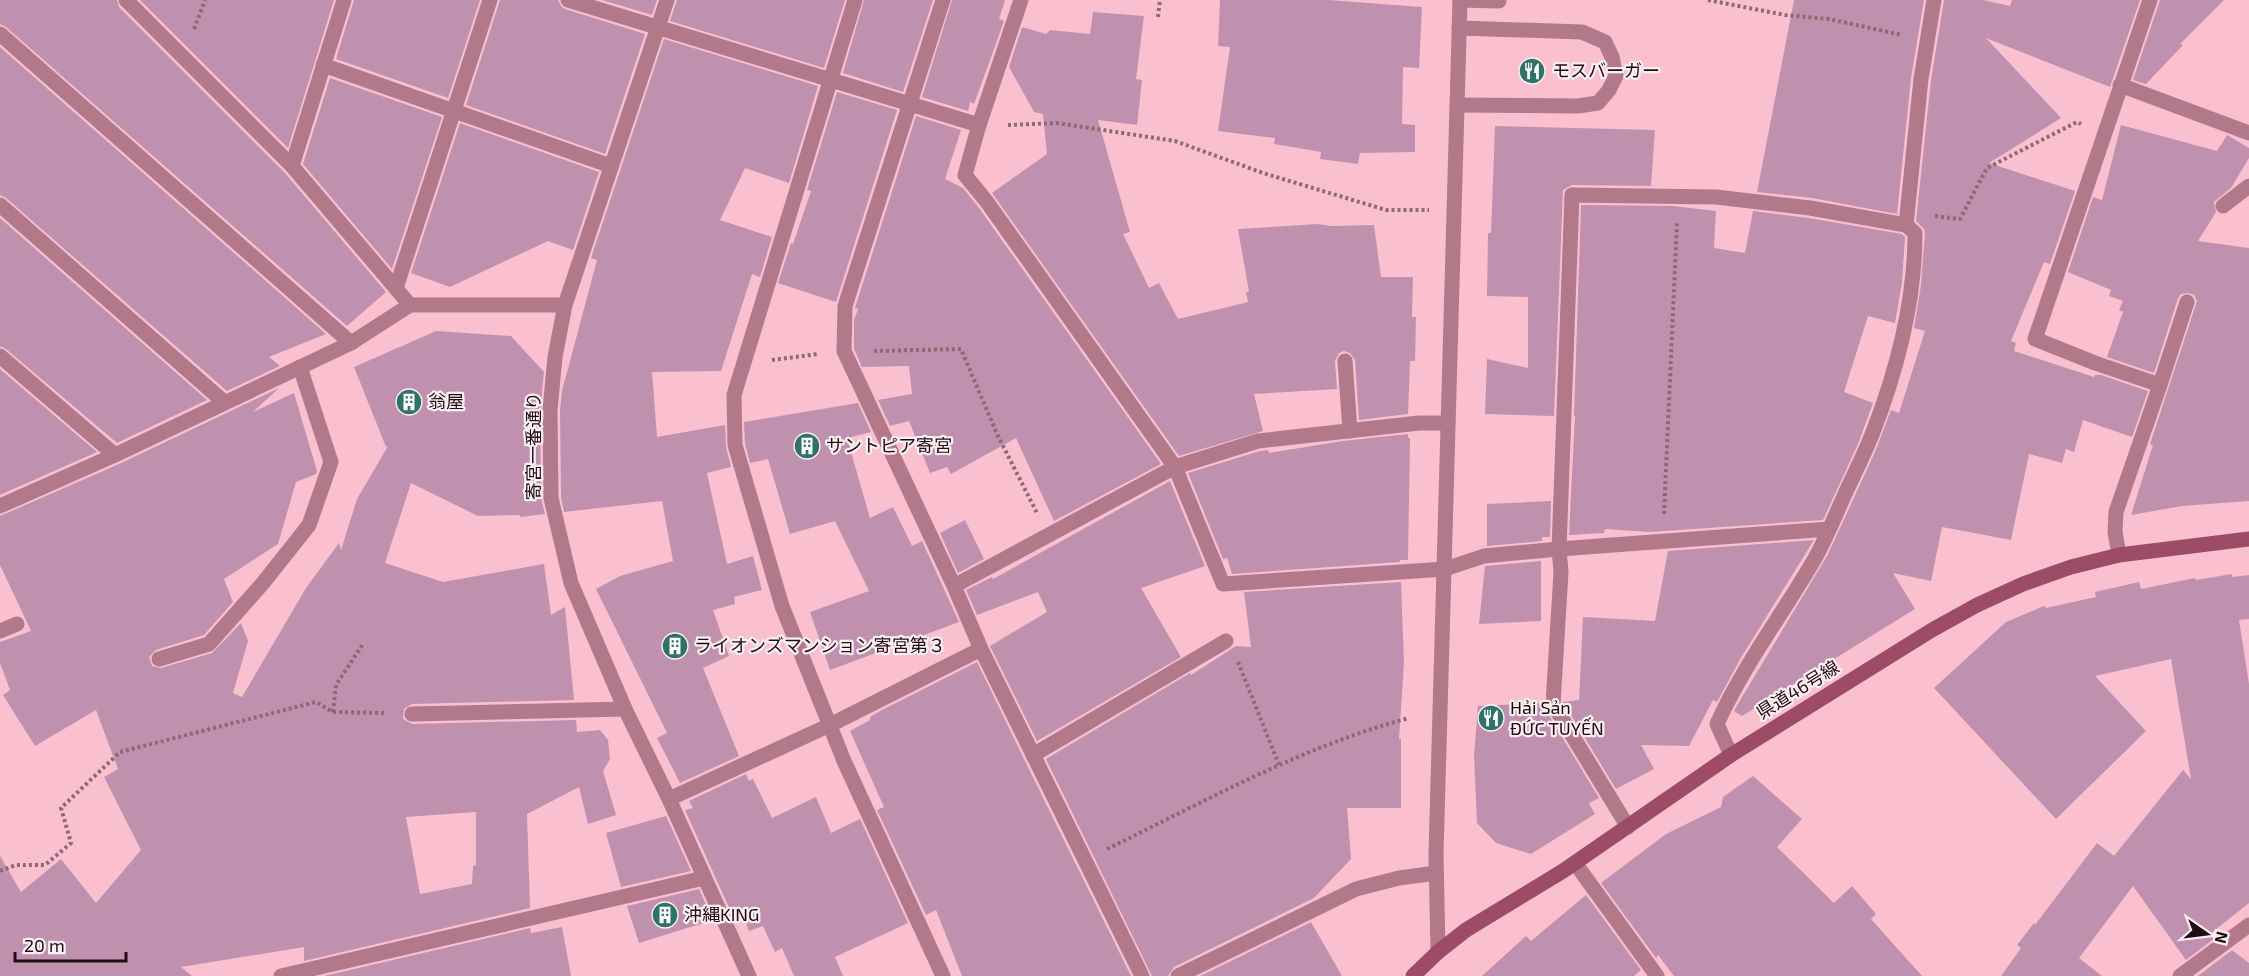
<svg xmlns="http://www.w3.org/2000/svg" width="2249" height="976" font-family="'Exo 2','Noto Sans JP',sans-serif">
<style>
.building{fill:#c091af;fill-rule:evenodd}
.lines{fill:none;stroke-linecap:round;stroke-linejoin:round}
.path{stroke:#8f6873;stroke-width:4;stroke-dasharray:3 3;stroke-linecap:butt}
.service{stroke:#b1798a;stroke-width:15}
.minor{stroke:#b1798a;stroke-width:15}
.tertiary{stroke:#b1798a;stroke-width:15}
.secondary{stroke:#9c4c67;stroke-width:15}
.labels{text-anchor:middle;stroke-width:4.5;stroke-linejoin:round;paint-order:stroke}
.poi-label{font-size:18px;fill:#200c12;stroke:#fcf0f3;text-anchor:start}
.street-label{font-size:18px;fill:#200c12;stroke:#fcf0f3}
</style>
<rect width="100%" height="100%" fill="#fac0d0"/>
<path class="building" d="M 0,0 L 117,0 L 119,7 L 285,173 L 386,292 L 347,326 L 6,27 L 0,24 Z
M 140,0 L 334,0 L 288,148 Z
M 354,0 L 480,0 L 448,98 L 336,59 Z
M 500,0 L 558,0 L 561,6 L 565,9 L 645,34 L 605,154 L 466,105 Z
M 602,0 L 657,0 L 652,15 Z
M 677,0 L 845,0 L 824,68 L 670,21 Z
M 864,0 L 933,0 L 903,92 L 843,73 Z
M 952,0 L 1005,0 L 999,19 L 1004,21 L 993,52 L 974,104 L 970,102 L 968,111 L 922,97 Z
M 1220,0 L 1328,0 L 1422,7 L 1419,68 L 1403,67 L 1402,124 L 1415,125 L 1415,152 L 1360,153 L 1358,164 L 1320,159 L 1321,152 L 1274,144 L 1275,138 L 1218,131 L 1230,47 L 1218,46 Z
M 1794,0 L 1924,0 L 1911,78 L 1897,214 L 1812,198 L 1757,192 Z
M 1944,0 L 1983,0 L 2010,6 L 2012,0 L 2140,0 L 2110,87 L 1986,38 L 2061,118 L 1989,163 L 2075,191 L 2050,264 L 2044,262 L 2011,341 L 2016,343 L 2014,351 L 2094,377 L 2095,375 L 2101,375 L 2148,391 L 2132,437 L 2083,420 L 2074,452 L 2066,449 L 2062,463 L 2029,454 L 2011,540 L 1942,527 L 1931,581 L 1893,573 L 1915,609 L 1742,716 L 1734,711 L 1736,707 L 1827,556 L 1875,452 L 1891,410 L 1899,413 L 1925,331 L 1914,328 L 1921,285 L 1925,233 L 1924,229 L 1916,221 L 1931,80 Z
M 2160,0 L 2224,0 L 2180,44 L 2183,45 L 2146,84 L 2133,80 Z
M 1093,12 L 1144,16 L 1136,79 L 1142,80 L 1137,125 L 1098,120 L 1130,232 L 1123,234 L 1149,288 L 1159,283 L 1178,319 L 1248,302 L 1246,292 L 1249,292 L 1238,229 L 1318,224 L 1331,226 L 1374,225 L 1381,277 L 1413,277 L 1412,317 L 1416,317 L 1415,361 L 1410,361 L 1408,414 L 1359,420 L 1355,360 L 1350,353 L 1344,351 L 1339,353 L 1335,361 L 1337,389 L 1254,394 L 1263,431 L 1179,456 L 992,193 L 1047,154 L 1043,114 L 1034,112 L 1009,67 L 1022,27 L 1046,34 L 1050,30 L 1090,34 Z
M 664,39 L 818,86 L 789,183 L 745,168 L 720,220 L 772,237 L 760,277 L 752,274 L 721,371 L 652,372 L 657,437 L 725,425 L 726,447 L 731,467 L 707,473 L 727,564 L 753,556 L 762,590 L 734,597 L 735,604 L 713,610 L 729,656 L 703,668 L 739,756 L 680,783 L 657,738 L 667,733 L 596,589 L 620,576 L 673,561 L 662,501 L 564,512 L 561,497 L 560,410 L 562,391 L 597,260 L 591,258 Z
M 0,47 L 326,334 L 269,357 L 280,366 L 227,391 L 6,198 L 0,195 Z
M 330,78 L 442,117 L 392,269 L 303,164 Z
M 837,92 L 897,110 L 836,302 L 778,283 L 791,243 L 793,244 L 811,191 L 807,190 Z
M 916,116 L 961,130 L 945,179 L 963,188 L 979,208 L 1161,464 L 1054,521 L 1016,438 L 951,474 L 947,467 L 930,473 L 909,421 L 890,426 L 878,400 L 912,394 L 909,366 L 862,367 L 854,349 L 854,320 L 858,309 L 855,308 Z
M 460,123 L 599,172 L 573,250 L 548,241 L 450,287 L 411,273 Z
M 2121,125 L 2217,151 L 2227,135 L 2249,148 L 2249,158 L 2231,188 L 2214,202 L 2216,212 L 2198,241 L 2249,248 L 2249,501 L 2182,506 L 2131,515 L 2153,445 L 2150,444 L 2197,301 L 2194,295 L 2189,293 L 2181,294 L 2178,298 L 2154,373 L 2107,357 L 2123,312 L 2119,310 L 2123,301 L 2109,296 L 2111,290 L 2068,272 L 2093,197 L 2102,200 Z
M 1495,126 L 1655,130 L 1651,186 L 1572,185 L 1563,190 L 1554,416 L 1485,414 L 1487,359 L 1528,368 L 1528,297 L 1487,296 L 1488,233 L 1491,233 Z
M 1581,205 L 1673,206 L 1716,211 L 1714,248 L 1745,253 L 1753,211 L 1809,218 L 1902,234 L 1905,237 L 1902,282 L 1895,323 L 1868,316 L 1844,392 L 1873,403 L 1858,444 L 1823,520 L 1650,532 L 1605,529 L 1604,533 L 1569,535 L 1575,416 L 1574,416 Z
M 0,218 L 207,400 L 117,443 L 6,349 L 0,346 Z
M 436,331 L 511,336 L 544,372 L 540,410 L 541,498 L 545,514 L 520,517 L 520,515 L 478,516 L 411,483 L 385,563 L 443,582 L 544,564 L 551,615 L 565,607 L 574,700 L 412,704 L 404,709 L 403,719 L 412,724 L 576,720 L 577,732 L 600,730 L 608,740 L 610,759 L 603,771 L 616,815 L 588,824 L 579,787 L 527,814 L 530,908 L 304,961 L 304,947 L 181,967 L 192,976 L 0,976 L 0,856 L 21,892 L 61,859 L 96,903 L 141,850 L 104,777 L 118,769 L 96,710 L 35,746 L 3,695 L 10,690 L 0,663 L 0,642 L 31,631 L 0,565 L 0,516 L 119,464 L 279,388 L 253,412 L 294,393 L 317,471 L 316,474 L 296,482 L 278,544 L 224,579 L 233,602 L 204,635 L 156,650 L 149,657 L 152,666 L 161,668 L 212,653 L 241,623 L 248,641 L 233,693 L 242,697 L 306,588 L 339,543 L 341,550 L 357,499 L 388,446 L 386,447 L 354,367 ZM 476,812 L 476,865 L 473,866 L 472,884 L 420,894 L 406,817 Z
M 0,369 L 97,452 L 0,495 Z
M 858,403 L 871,432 L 847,438 L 870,518 L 893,507 L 912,546 L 922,541 L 959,622 L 830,670 L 810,612 L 869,591 L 835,521 L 790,534 L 768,459 L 750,463 L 745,444 L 744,422 Z
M 1408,434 L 1408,438 L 1410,438 L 1408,560 L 1400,560 L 1400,562 L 1232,574 L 1227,558 L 1223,559 L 1188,473 L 1260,451 L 1268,450 L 1269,453 L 1343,441 Z
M 1170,481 L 1205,566 L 1141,588 L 1181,657 L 1037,741 L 990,646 L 1047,612 L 1038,592 L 977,615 L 966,590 L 992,577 L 993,579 Z
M 1551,501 L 1550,537 L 1542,537 L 1542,541 L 1487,546 L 1487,504 Z
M 965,520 L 984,559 L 958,573 L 940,533 Z
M 1814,540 L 1742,656 L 1717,702 L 1713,700 L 1689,746 L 1641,745 L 1654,769 L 1616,789 L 1563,702 L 1579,700 L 1583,617 L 1655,621 L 1668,551 Z
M 1541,561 L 1541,621 L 1479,624 L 1485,566 Z
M 2232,574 L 2232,577 L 2249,575 L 2249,619 L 2239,620 L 2249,684 L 2249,903 L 2210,934 L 2215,938 L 2186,960 L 2133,886 L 2079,958 L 2102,976 L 2001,976 L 2021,948 L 2017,945 L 2034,923 L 2035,925 L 2097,843 L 2114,856 L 2183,770 L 2191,779 L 2171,659 L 2095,676 L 2146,731 L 2056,819 L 1934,688 L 2006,622 L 2044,606 L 2046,608 L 2096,597 L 2095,592 L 2139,582 L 2141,589 L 2195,578 L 2196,580 Z
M 1401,582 L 1404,663 L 1399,739 L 1401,739 L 1401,808 L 1347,808 L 1351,859 L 1314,898 L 1174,967 L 1168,976 L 1152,976 L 1046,759 L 1190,673 L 1191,675 L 1236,646 L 1251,647 L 1244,592 Z
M 977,662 L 1024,759 L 1131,976 L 962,976 L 936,910 L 926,915 L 877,810 L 884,807 L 850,731 L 870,720 L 870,717 L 880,711 Z
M 1543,703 L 1545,709 L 1599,798 L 1589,803 L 1595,814 L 1531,854 L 1496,843 L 1477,823 L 1474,755 L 1478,706 Z
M 746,774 L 749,781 L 753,779 L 772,818 L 816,797 L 831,833 L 860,819 L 908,923 L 835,957 L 843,976 L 794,976 L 782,948 L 775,952 L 763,926 L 749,931 L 741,911 L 732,914 L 685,810 L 693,808 L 689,801 Z
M 1753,776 L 1802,819 L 1777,847 L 1834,903 L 1852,886 L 1876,914 L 1871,919 L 1922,976 L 1674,976 L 1658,955 L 1656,958 L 1601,883 L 1666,834 L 1721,807 L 1723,797 Z
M 666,816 L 691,871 L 621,887 L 606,833 Z
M 699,889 L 713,920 L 639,943 L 627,906 Z
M 1586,895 L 1641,970 L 1634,976 L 1482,976 L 1526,936 L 1531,941 Z
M 1311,922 L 1342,976 L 1200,976 Z
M 562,927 L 571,976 L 324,976 L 530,928 L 531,933 Z
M 2232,950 L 2249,963 L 2249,976 L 2198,976 Z"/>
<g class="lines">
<path class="path" d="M 1708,0 L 1785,15 L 1829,19 L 1902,35
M 1158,17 L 1160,0
M 194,29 L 205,0
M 1008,125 L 1057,123 L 1175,141 L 1263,173 L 1386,210 L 1429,210
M 1935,216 L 1960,219 L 1987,168 L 2077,122 L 2081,124
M 874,351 L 961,349 L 997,434 L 1037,513
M 772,360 L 818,354
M 1664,514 L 1677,222
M 1238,662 L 1279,765
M 333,712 L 336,685 L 363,644
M 1107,849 C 1206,801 1303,746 1409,718
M 0,871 L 16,865 L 45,865 L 71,843 L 61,808 L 120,752 L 316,702 L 333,712 L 386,713"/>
<path class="service" d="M 568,0 L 979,125
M 1460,0 L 1499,1
M 0,34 L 351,343
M 323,65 L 611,166
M 1457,105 L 1578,106 L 1598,103 L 1609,90 L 1616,76 L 1612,57 L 1605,42 L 1582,32 L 1459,28
M 292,166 L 344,0
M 0,205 L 224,402
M 1906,225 L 1921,79 L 1934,0
M 396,288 L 490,0
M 0,356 L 115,455
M 1345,361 L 1350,431
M 0,631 L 17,624
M 159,659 L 209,644 L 263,583 L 309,525 L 331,462 L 300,367
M 412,714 L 625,709
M 1033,755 L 1226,641
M 1731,755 L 1717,724 C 1743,666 1782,615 1814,560 C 1826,539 1835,516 1845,494 C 1854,474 1865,453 1873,432 C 1897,370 1915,300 1915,233 L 1906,225 L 1810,208 L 1716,197 L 1572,195 L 1559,549 L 1829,529
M 281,976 L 704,878"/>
<path class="minor" d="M 126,0 L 292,166 L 410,305
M 667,0 L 565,305 L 555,357 L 550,410 L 551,498 L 571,583 L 625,709 L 669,799 L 749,976
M 855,0 L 734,395 L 735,445 L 782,606 L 844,761 L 943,976
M 943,0 L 845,306 L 844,351 L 954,586 L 981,649 L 1142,976
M 1021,0 L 979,125 L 965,175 L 987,202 L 1175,467 L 1223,584 L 1445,569 L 1484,556 L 1559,549 L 1561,572 L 1553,704 L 1628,827
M 2120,85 L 2249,133
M 2223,206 L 2249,186
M 2160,385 L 2187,302
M 0,506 L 115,455 L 351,343 L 410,305 L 565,305
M 2119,555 L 2115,532 L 2116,512 L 2160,385 L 2095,363 L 2035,339 L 2150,0
M 954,586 L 1175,467 L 1258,441 L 1419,423 L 1448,423
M 669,799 L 830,725 L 981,649
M 1575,863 L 1657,976
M 1178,976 L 1356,889 L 1399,878 L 1436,873
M 2180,976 L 2249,925"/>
<path class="tertiary" d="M 1438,952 L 1436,854 L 1460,0"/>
<path class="secondary" d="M 1413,976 L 1438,952 L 1466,930 L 1563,871 L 1731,755 L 1932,630 L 1977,605 L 2023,584 L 2071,567 L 2119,555 L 2249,539"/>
</g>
<defs>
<symbol id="restaurant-disc" viewBox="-11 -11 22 22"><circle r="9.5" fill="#2e7367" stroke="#fcf0f3"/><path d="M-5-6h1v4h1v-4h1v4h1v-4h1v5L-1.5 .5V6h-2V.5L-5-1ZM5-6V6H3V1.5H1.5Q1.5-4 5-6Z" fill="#fff"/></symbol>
<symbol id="building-disc" viewBox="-11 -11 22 22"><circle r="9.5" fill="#2e7367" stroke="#fcf0f3"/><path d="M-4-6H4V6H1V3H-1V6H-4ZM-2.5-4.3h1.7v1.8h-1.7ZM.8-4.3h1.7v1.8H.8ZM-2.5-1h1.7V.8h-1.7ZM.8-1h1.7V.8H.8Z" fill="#fff"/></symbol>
</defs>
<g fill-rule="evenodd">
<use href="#restaurant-disc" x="1517" y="56" width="30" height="30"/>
<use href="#building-disc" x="394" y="387" width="30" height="30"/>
<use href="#building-disc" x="792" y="431" width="30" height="30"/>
<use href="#building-disc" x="660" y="631" width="30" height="30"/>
<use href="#restaurant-disc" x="1476" y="703" width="30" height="30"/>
<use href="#building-disc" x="650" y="900" width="30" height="30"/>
</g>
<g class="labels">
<g class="poi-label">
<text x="1552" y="77">モスバーガー</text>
<text x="428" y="408">翁屋</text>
<text x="826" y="452">サントピア寄宮</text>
<text x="694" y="652">ライオンズマンション寄宮第３</text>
<text x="1510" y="714">Hải Sản<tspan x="1510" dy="21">ĐỨC TUYẾN</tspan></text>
<text x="684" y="921">沖縄KING</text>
</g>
<g class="street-label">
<text transform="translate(534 446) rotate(-90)" y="6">寄宮一番通り</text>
<text transform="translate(1798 690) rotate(-32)" y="6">県道46号線</text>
</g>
</g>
<g transform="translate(2207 934) rotate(104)" stroke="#fcf0f3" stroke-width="4.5" paint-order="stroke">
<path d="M0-4.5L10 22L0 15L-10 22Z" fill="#200c12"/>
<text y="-9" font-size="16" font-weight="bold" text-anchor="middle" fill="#200c12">N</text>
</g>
<path d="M15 952v9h111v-9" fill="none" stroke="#200c12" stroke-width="3"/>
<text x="24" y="952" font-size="18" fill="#200c12" stroke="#fcf0f3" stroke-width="4.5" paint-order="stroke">20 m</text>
</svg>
